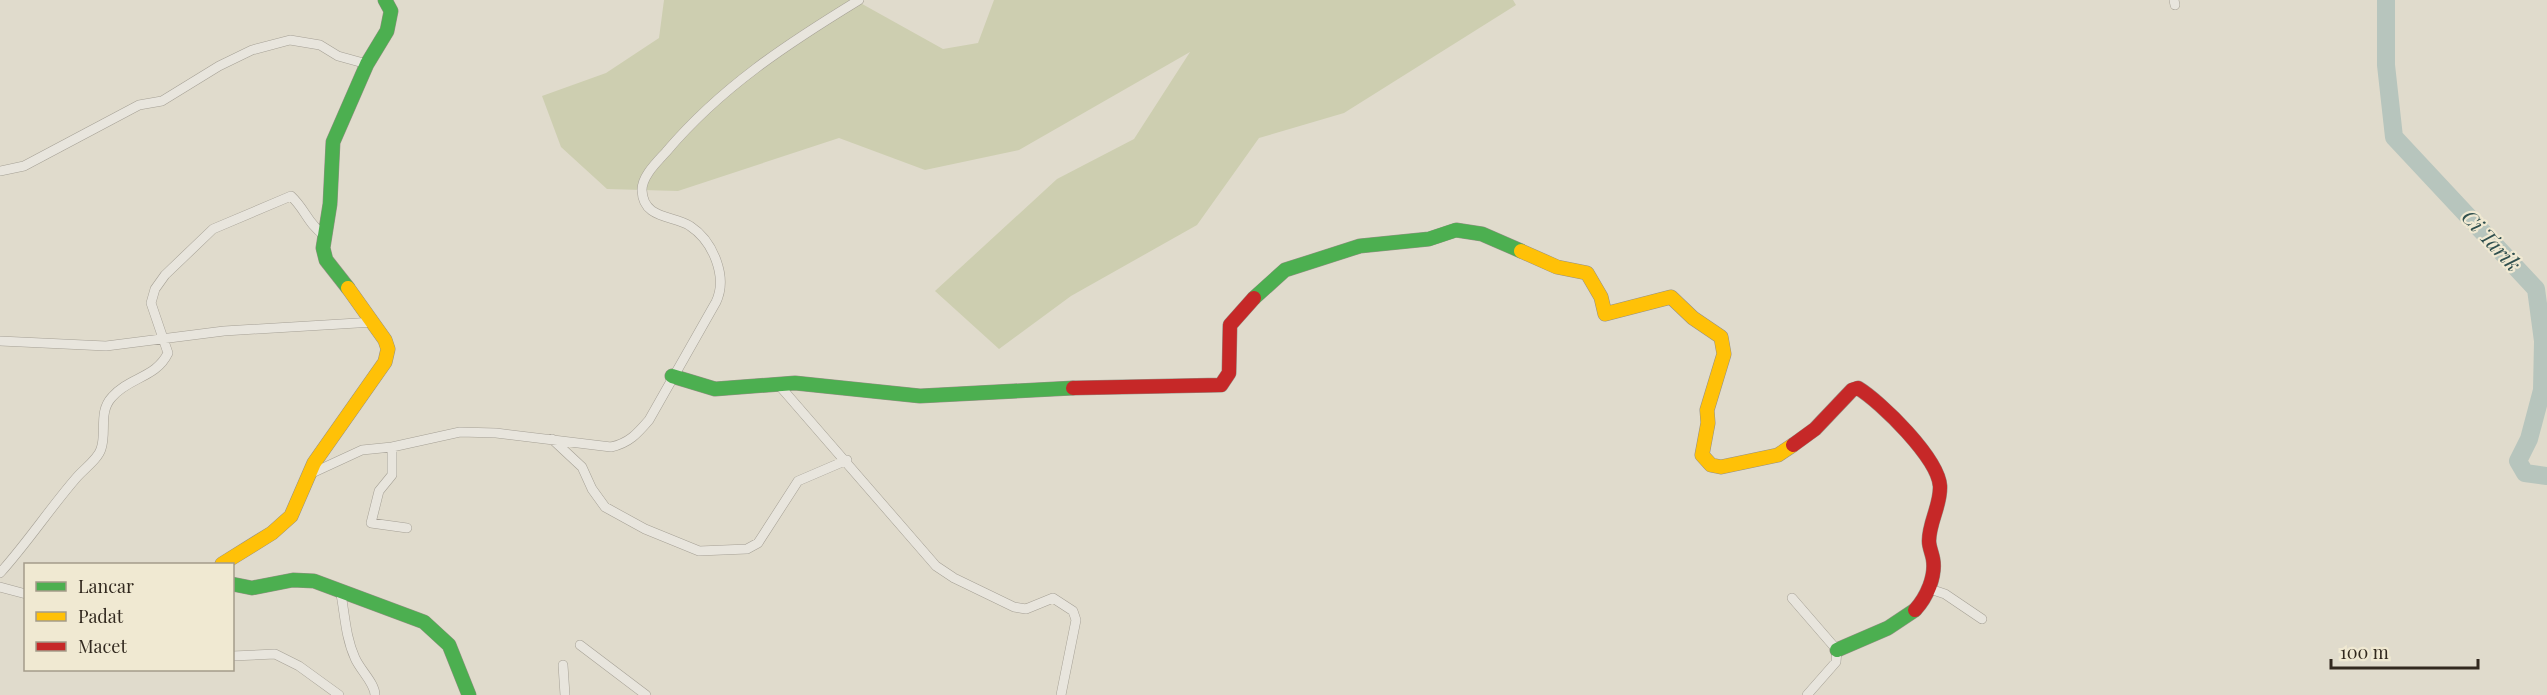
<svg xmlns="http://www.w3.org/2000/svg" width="2547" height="695" font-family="'Playfair Display',serif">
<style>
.green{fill:#cdceb0}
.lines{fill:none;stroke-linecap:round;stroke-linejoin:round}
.river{stroke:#b7c5bd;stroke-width:18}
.street-casing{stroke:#a5a095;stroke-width:10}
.fast-casing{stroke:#959085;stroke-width:15}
.slow-casing{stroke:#959085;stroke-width:15}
.jam-casing{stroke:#959085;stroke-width:15}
.street{stroke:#e8e5dd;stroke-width:9}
.fast{stroke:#4caf50;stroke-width:14}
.slow{stroke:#ffc107;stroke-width:14}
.jam{stroke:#c62828;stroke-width:14}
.labels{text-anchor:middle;stroke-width:4.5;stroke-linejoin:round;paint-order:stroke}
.water-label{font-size:21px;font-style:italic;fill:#30504f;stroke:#f0e9d2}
</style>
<rect width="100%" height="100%" fill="#e0dbcc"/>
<path class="green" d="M 664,0 L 855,0 L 943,49 L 978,43 L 994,0 L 1513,0 L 1516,5 L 1344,113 L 1259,138 L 1197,225 L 1071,296 L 999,349 L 935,291 L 1057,179 L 1134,139 L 1190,52 L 1019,150 L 925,170 L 839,138 L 678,191 L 607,189 L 561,147 L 542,96 L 606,73 L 659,38 Z"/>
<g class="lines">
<path class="river" d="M 2386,0 L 2386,65 L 2394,137 L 2536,289 L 2543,341 L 2542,390 L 2529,439 L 2518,461 L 2525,473 L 2547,476"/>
<defs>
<path id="street" d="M 2174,0 L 2175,5
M 0,171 L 24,166 L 139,105 L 162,101 L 219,66 L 252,50 L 290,40 L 320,45 L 338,56 L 367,64
M 0,341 L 106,346 L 224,331 L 374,322
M 778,384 L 936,566 L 954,578 L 1014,607 L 1026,609 L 1053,598 L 1073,611 L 1076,620 L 1061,695
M 552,439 L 582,467 L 592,489 L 605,507 L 645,529 L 699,551 L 747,549 L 758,543 L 798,481 L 847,460
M 392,447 L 392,475 L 379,491 L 371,523 L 407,528
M 310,474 L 362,450 L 392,447 L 460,432 L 496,433 L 611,447 C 629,443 637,434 649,420 L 716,302 C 728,277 713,241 690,226 C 674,215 643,220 642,190 C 642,176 657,162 666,152 C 721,87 787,44 859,0
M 0,573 C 28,542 50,508 77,477 C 84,469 98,459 101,449 C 107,432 98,412 112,397 C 129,377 156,378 168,353 L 151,303 L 155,289 L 165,275 L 213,229 L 291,196 C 306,210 307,223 325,236
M 0,587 L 26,594
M 1927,588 L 1945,594 L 1982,619
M 340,589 C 345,613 345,636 355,658 C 360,670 375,683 375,695
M 1792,598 L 1837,650 L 1836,662 L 1807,695
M 580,645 L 646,695
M 232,656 L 275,654 L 299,666 L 339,695
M 563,665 L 565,695"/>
<path id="fast" d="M 348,288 L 326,260 L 323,248 L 330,204 L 333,142 L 367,64 L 387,31 L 391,11 L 385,0
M 1254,298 L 1285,270 L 1360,246 L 1429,239 L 1456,230 L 1482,234 L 1521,251
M 672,376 L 715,389 L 795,383 L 920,396 L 1073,388
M 232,584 L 252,588 L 293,580 L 314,581 L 424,622 L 449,645 L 469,695
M 1837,650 L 1888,628 L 1915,610"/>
<path id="slow" d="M 1521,251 L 1557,267 L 1587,273 L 1601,297 L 1605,314 L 1671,297 L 1693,318 L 1721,337 L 1724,354 L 1707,410 L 1708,423 L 1702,455 L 1711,465 L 1721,467 L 1778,455 L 1793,445
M 222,564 L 272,533 L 291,516 L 314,463 L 385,362 L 388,349 L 385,340 L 348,288"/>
<path id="jam" d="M 1073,388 L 1221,385 L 1229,373 L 1230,325 L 1254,298
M 1793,445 L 1815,429 L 1852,390 L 1858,388 C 1881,402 1938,458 1940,486 C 1941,505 1929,522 1929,541 C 1929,547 1932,553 1933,559 C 1936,576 1927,597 1915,610"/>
</defs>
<use href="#street" class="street-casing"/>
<use href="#fast" class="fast-casing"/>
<use href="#slow" class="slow-casing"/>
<use href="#jam" class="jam-casing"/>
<use href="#street" class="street"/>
<use href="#fast" class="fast"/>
<use href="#slow" class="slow"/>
<use href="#jam" class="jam"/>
</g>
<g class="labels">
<g class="water-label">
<text transform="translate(2491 241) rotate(47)" y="7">Ci Tarik</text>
</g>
</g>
<rect x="24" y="563" width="210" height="108" fill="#f0e9d2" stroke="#a49c8a" stroke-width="1.5"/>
<rect x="36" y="582" width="30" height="9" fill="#4caf50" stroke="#a49c8a" stroke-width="1.5"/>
<text x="78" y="593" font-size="18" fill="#32291f">Lancar</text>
<rect x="36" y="612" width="30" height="9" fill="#ffc107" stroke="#a49c8a" stroke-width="1.5"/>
<text x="78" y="623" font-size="18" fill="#32291f">Padat</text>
<rect x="36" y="642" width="30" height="9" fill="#c62828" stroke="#a49c8a" stroke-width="1.5"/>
<text x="78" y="653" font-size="18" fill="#32291f">Macet</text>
<path d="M2331 659v9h147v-9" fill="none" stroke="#32291f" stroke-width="3"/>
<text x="2340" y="659" font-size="18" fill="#32291f" stroke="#f0e9d2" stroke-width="4.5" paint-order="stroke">100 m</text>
</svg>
